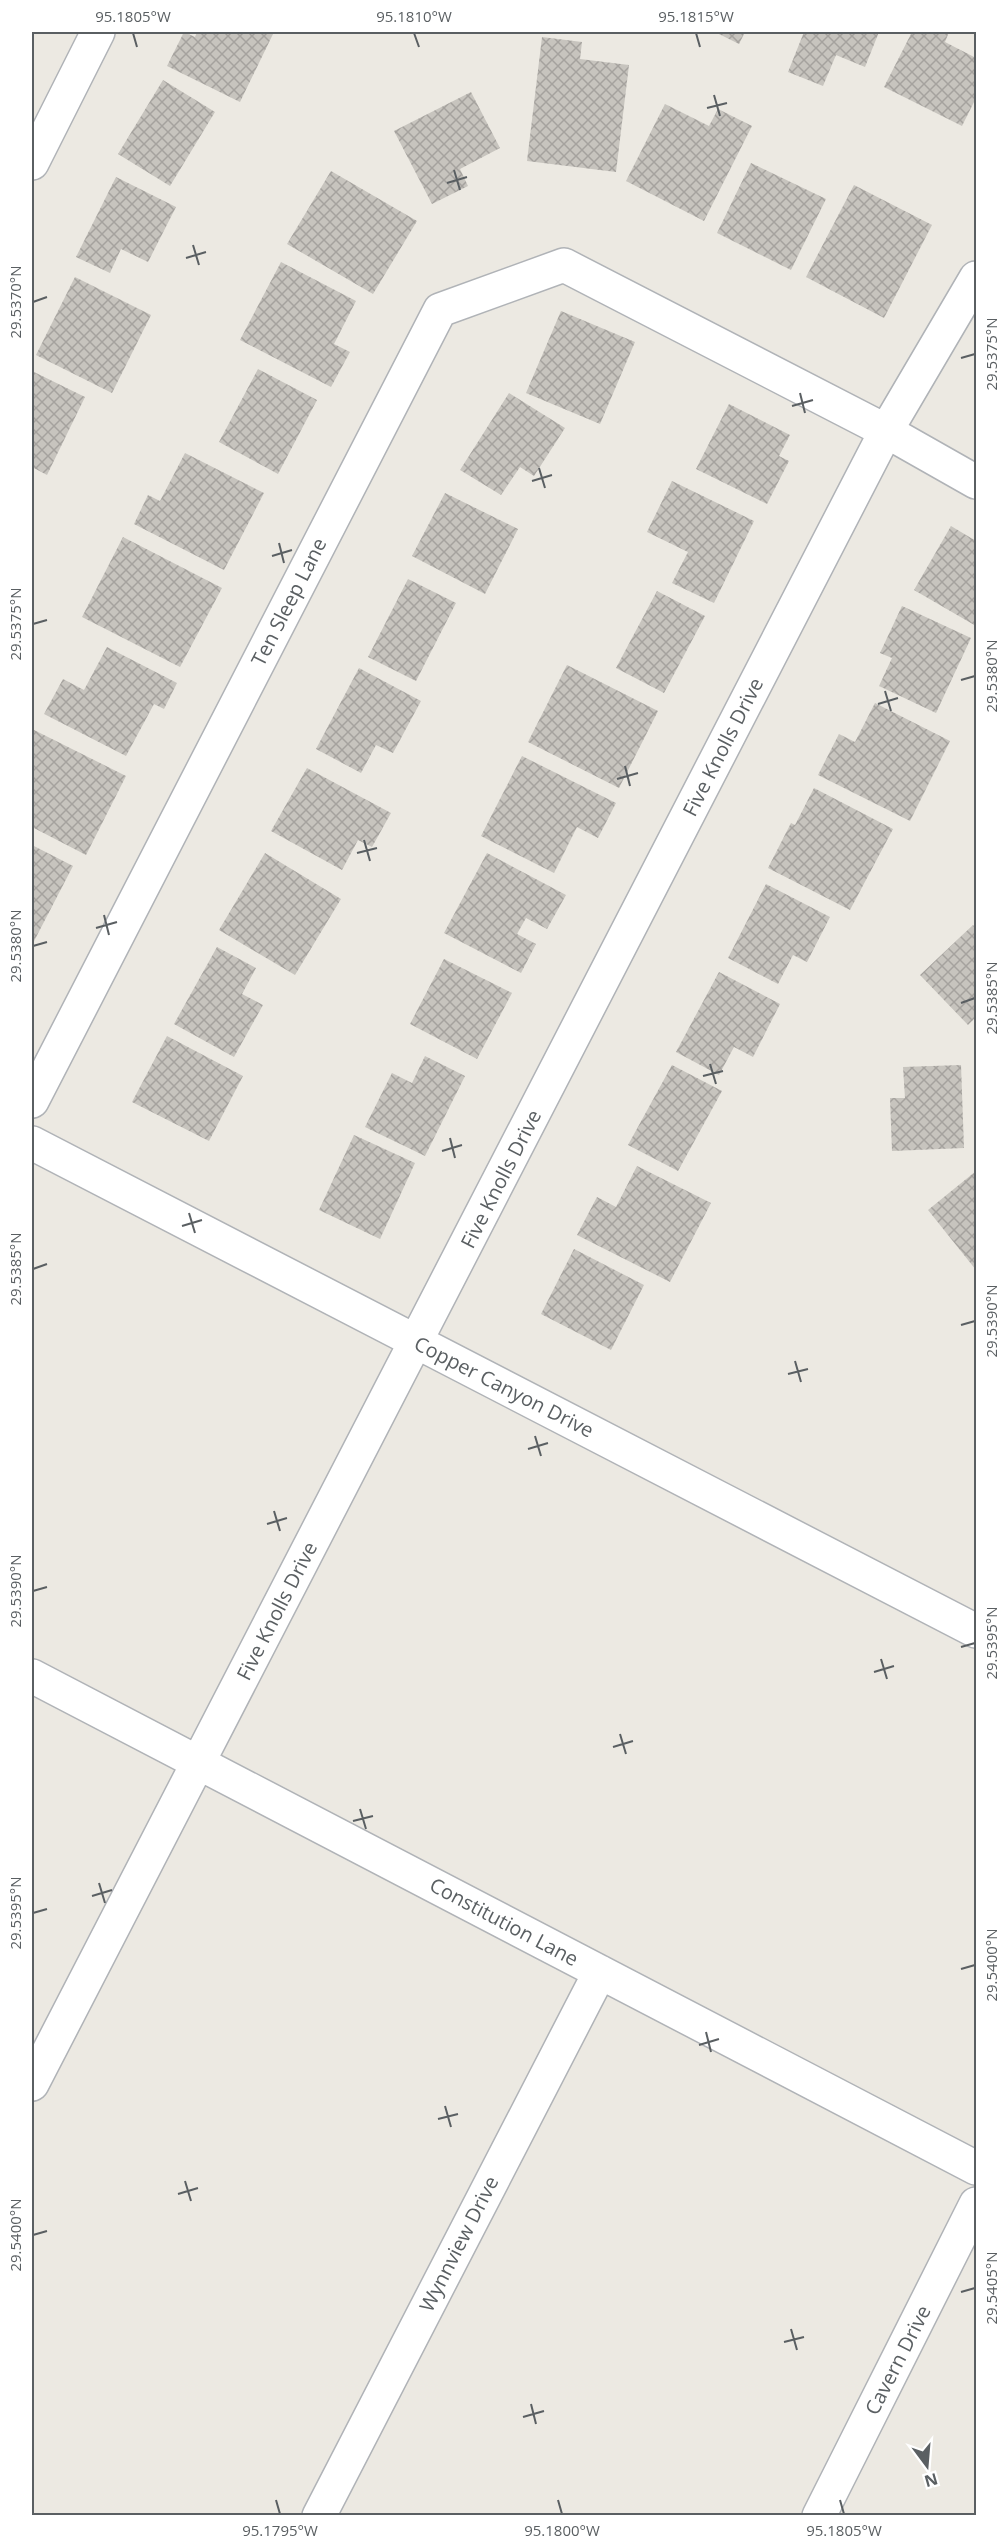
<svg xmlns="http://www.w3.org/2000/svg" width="1008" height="2547" font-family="'Open Sans',sans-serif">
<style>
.building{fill:url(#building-cross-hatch)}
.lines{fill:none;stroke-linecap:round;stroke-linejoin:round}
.minor-casing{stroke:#b0b3b7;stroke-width:36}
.minor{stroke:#fff;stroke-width:33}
.ticks{fill:none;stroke:#5a5f62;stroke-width:2}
.labels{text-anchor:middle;stroke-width:5;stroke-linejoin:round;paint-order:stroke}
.street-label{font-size:20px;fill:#5a5f62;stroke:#fff}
.neatline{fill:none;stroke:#5a5f62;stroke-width:2}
.ticks-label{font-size:15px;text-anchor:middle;fill:#5a5f62}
</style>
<defs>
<pattern id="building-cross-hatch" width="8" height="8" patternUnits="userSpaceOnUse" patternTransform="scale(1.5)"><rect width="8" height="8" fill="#c7c4be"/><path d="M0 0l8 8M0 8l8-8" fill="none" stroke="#a5a29e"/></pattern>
</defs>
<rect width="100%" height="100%" fill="#ece9e2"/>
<path class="building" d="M 184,32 L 195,37 L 197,32 L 274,32 L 240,102 L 167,66 Z
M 715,32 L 745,32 L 739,44 Z
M 804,32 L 879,32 L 865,67 L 836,55 L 823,86 L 788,72 Z
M 912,32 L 949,32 L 945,42 L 976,58 L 976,98 L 962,126 L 884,87 Z
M 542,37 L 582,42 L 580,59 L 629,65 L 616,172 L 527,161 Z
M 163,80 L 215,112 L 170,186 L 118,154 Z
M 471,92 L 500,148 L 460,169 L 468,186 L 432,204 L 394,131 Z
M 665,104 L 709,126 L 718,109 L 752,126 L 704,221 L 626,181 Z
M 751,163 L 826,199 L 791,270 L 717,233 Z
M 331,171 L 417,221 L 373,294 L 287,244 Z
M 116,177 L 176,207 L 148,262 L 121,249 L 110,273 L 76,257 Z
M 854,185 L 932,225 L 884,318 L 806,277 Z
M 281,262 L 356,301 L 334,344 L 350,352 L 331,387 L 240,340 Z
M 75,277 L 151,315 L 112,393 L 36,355 Z
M 561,311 L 635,342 L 600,424 L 526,393 Z
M 258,369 L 317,400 L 278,474 L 219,442 Z
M 32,371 L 85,397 L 47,475 L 32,467 Z
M 509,393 L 565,428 L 534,476 L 520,467 L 501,495 L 460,470 Z
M 729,404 L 790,435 L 779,456 L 789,461 L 767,504 L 696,469 Z
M 185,453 L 264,493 L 224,570 L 134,524 L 148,495 L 160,501 Z
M 672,481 L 754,521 L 714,603 L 672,583 L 688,552 L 647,532 Z
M 445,493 L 518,529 L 485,594 L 412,556 Z
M 951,526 L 976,541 L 976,626 L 914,590 Z
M 123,537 L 222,588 L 180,667 L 82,617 Z
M 408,579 L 456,603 L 416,681 L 368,657 Z
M 657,591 L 705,616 L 664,693 L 616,668 Z
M 902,606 L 971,638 L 936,713 L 879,686 L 892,658 L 880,653 Z
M 107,647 L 177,683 L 164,709 L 154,704 L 126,756 L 44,714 L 63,679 L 84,690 Z
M 567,665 L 658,711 L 619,788 L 528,742 Z
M 359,668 L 421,701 L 393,753 L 376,745 L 361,773 L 316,749 Z
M 875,703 L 950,741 L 910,821 L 818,775 L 839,734 L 855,742 Z
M 32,729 L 126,776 L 86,855 L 32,827 Z
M 522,756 L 616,803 L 598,838 L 577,827 L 554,873 L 481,836 Z
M 307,768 L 391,813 L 372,847 L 358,840 L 342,870 L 271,831 Z
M 814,788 L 893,829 L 850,910 L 768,868 L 791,823 L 795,825 Z
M 32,845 L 73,866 L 32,945 Z
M 265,853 L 341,899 L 295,975 L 219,930 Z
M 487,853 L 566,895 L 547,929 L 526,918 L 517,934 L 536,944 L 521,973 L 444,933 Z
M 766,884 L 830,917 L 807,962 L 793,955 L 778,984 L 728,958 Z
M 973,925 L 976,928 L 976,1017 L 968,1025 L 920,975 Z
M 217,947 L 256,968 L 242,994 L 263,1005 L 234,1057 L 174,1024 Z
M 444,959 L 512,993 L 477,1059 L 410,1024 Z
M 719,972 L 780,1004 L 753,1057 L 734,1047 L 719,1075 L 676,1052 Z
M 167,1036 L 243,1076 L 209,1141 L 132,1102 Z
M 425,1056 L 465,1076 L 425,1156 L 365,1127 L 392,1073 L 412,1083 Z
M 672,1065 L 722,1091 L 678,1171 L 628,1145 Z
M 961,1065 L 964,1148 L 892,1151 L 890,1098 L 905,1098 L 903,1067 Z
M 354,1135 L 415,1163 L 380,1239 L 319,1210 Z
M 637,1166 L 711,1203 L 670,1282 L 577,1235 L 597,1197 L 616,1207 Z
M 976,1171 L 976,1270 L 928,1210 Z
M 574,1249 L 644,1285 L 611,1350 L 541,1314 Z"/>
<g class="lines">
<defs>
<path id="minor" d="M 32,163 L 98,32
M 32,1101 L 440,310 L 564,265 L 886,431 L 976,482
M 32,1143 L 976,1631
M 32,1676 L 976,2168
M 32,2084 L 886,431 L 976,278
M 319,2516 L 600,1972
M 819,2516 L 976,2204"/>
</defs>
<use href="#minor" class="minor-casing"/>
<use href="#minor" class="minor"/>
</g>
<path class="ticks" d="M 133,33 L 137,47M 414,33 L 419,47M 696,33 L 700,47M 714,95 L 720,116M 707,108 L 727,103M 454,170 L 460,190M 447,183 L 467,177M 193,245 L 199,265M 186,258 L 206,252M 33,302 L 47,297M 961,358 L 975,354M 800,393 L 805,413M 792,406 L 813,400M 539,468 L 545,488M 532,481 L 552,475M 279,543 L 284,563M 272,556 L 292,550M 33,624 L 47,620M 961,680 L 975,676M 885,691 L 891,711M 878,704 L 898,698M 625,766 L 630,786M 617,779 L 638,773M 364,840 L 370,861M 357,853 L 377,848M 104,915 L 109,935M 96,928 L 117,922M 33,946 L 47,942M 961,1003 L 975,998M 710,1064 L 716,1084M 703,1076 L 723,1071M 450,1138 L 455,1158M 442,1151 L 462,1145M 189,1213 L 195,1233M 182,1226 L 202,1220M 33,1269 L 47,1264M 961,1325 L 975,1321M 795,1361 L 801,1382M 788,1374 L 808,1369M 535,1436 L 541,1456M 528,1449 L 548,1443M 274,1511 L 280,1531M 267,1524 L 287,1518M 33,1591 L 47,1587M 961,1647 L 975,1643M 881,1659 L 887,1679M 874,1672 L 894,1666M 620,1734 L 626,1754M 613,1747 L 633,1741M 360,1809 L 366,1829M 353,1821 L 373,1816M 99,1883 L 105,1903M 92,1896 L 112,1890M 33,1913 L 47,1909M 961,1969 L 975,1965M 706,2032 L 711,2052M 699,2045 L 719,2039M 445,2106 L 451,2127M 438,2119 L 458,2114M 185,2181 L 191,2201M 178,2194 L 198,2188M 33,2235 L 47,2231M 961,2292 L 975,2288M 791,2329 L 797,2350M 784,2342 L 804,2337M 531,2404 L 536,2424M 523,2417 L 544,2411M 276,2500 L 280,2514M 558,2500 L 562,2514M 840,2500 L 844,2514"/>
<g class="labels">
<g class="street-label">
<text transform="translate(289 602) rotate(-63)" y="7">Ten Sleep Lane</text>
<text transform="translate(723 747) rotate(-63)" y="7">Five Knolls Drive</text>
<text transform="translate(501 1179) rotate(-63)" y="7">Five Knolls Drive</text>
<text transform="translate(504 1387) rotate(27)" y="7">Copper Canyon Drive</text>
<text transform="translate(277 1611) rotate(-63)" y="7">Five Knolls Drive</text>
<text transform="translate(504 1922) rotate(28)" y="7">Constitution Lane</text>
<text transform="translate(459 2244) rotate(-63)" y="7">Wynnview Drive</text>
<text transform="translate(898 2360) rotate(-63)" y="7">Cavern Drive</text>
</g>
</g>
<rect width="1008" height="2547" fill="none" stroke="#ffffff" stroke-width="66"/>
<g transform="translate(927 2466) rotate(164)" stroke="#ffffff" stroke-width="4.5" paint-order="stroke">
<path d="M0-4.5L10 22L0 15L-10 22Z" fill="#5a5f62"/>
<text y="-9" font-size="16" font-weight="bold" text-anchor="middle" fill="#5a5f62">N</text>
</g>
<rect x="33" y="33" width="942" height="2481" class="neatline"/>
<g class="ticks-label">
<text x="133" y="22">95.1805°W</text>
<text x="414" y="22">95.1810°W</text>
<text x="696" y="22">95.1815°W</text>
<text transform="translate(16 302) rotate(-90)" y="5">29.5370°N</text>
<text transform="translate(992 354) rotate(-90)" y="5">29.5375°N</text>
<text transform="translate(16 624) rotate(-90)" y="5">29.5375°N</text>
<text transform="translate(992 676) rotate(-90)" y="5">29.5380°N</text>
<text transform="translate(16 946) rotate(-90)" y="5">29.5380°N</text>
<text transform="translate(992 998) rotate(-90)" y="5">29.5385°N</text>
<text transform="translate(16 1269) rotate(-90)" y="5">29.5385°N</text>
<text transform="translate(992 1321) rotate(-90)" y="5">29.5390°N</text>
<text transform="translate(16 1591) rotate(-90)" y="5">29.5390°N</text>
<text transform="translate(992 1643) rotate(-90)" y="5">29.5395°N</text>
<text transform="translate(16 1913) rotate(-90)" y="5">29.5395°N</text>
<text transform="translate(992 1965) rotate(-90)" y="5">29.5400°N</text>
<text transform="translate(16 2235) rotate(-90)" y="5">29.5400°N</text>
<text transform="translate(992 2288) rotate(-90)" y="5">29.5405°N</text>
<text x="280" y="2536">95.1795°W</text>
<text x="562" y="2536">95.1800°W</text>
<text x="844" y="2536">95.1805°W</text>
</g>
</svg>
